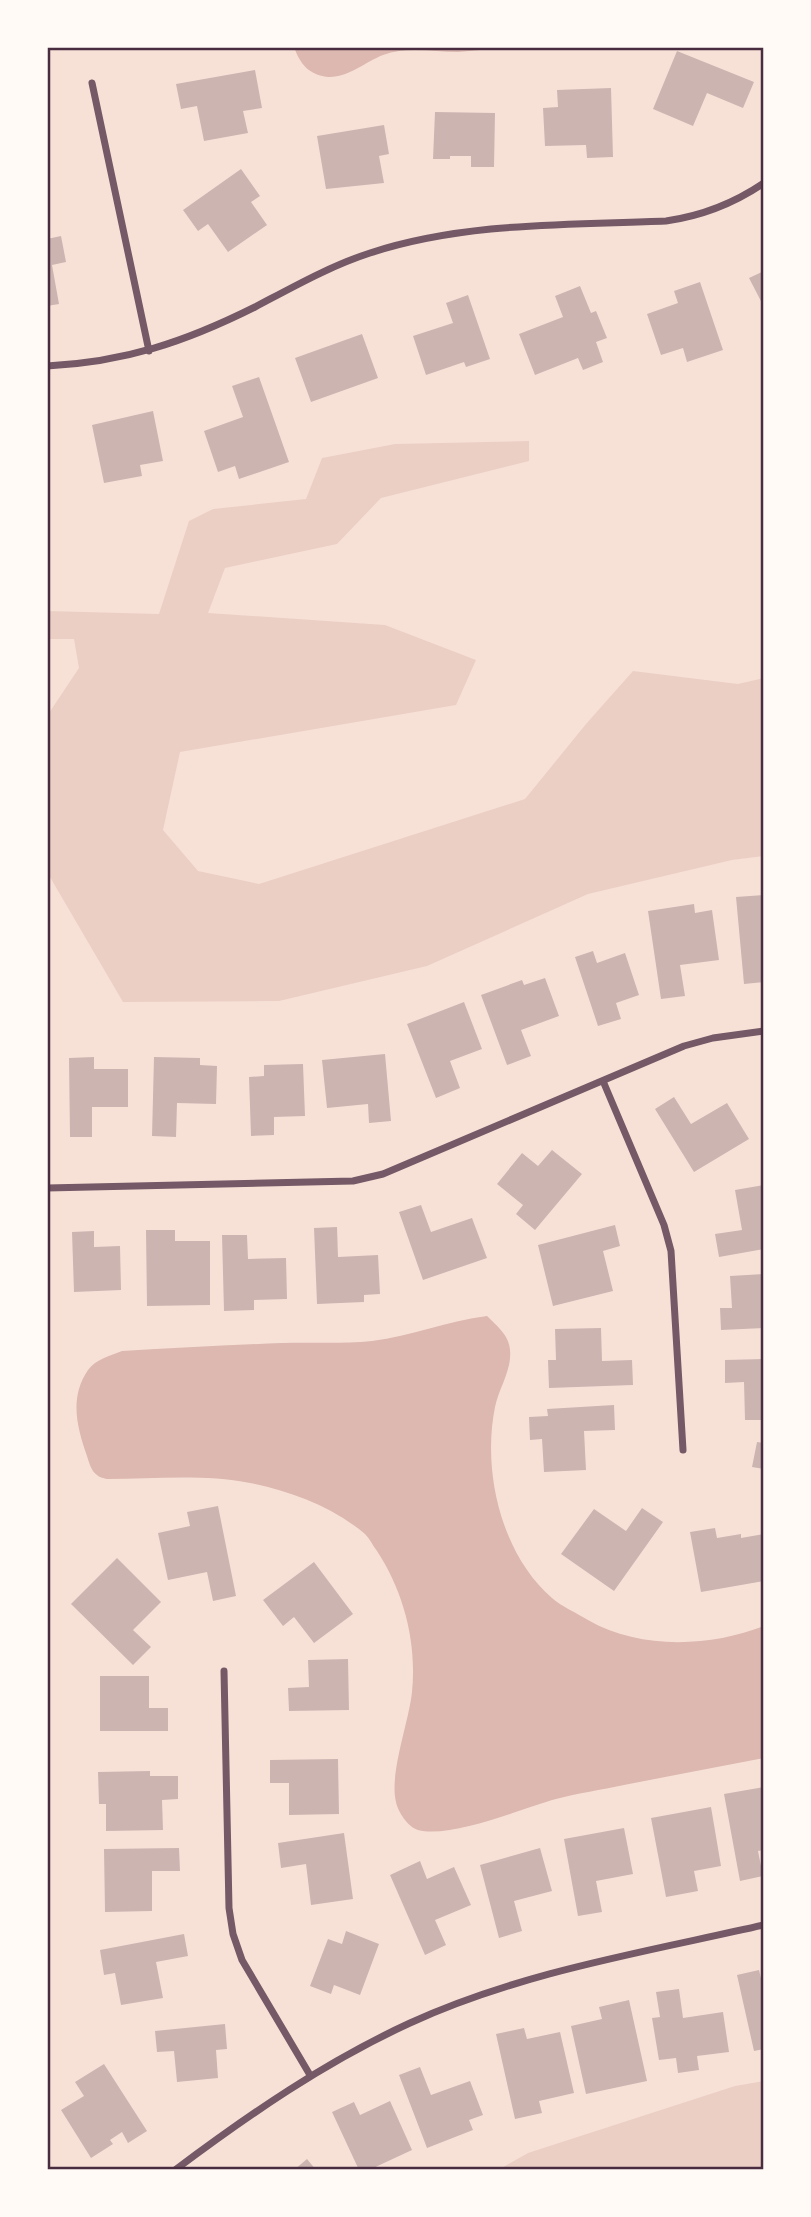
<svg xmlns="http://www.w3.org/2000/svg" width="811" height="2217" font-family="'Roboto Condensed',sans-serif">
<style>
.green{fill:#ebcfc5}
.water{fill:#dcb8b0}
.building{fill:#ccb4b1}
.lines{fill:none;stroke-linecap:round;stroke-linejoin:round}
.minor{stroke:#755966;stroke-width:7}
.neatline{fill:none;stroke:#4a2c40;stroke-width:2.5}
</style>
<rect width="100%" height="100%" fill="#f7e1d7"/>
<path class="green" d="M 529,441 L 529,461 L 381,498 L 337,544 L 225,568 L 208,613 L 385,625 L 476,660 L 456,705 L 180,752 L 163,830 L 198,871 L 259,884 L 525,799 L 586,724 L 633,671 L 738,684 L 764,678 L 764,856 L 732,860 L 588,894 L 427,966 L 279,1001 L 123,1002 L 47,872 L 47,716 L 79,668 L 74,639 L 47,639 L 47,611 L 159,614 L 189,521 L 213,509 L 306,499 L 322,458 L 395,444 Z
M 764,2081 L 764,2170 L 498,2170 L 528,2153 L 735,2086 Z"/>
<path class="water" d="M 294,47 L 501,47 C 487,49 473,51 458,52 C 433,52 408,46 383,55 C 365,62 348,78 328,77 C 309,75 300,64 294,47 Z
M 487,1316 C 497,1326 509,1335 510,1350 C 512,1370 499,1388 495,1407 C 482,1471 501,1554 552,1598 C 562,1607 577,1613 588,1620 C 640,1650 710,1647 764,1626 L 764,1758 C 717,1767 670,1776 624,1785 C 601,1790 578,1793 556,1799 C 523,1808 451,1839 418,1830 C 408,1827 398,1812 396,1802 C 389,1774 409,1722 412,1692 C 417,1643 404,1592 377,1551 C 373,1546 370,1539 365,1534 C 333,1507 290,1491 250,1483 C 203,1474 155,1479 107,1479 C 104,1478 100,1478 97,1475 C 91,1471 89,1462 87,1456 C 77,1427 69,1398 88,1370 C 96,1359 110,1356 122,1351 C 175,1348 228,1345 282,1343 C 312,1342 342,1344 372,1341 C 411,1336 448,1321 487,1316 Z"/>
<path class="building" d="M 677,51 L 754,82 L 743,108 L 707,93 L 693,126 L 653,109 Z
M 255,70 L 262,108 L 243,111 L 248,133 L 204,141 L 197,106 L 181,109 L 176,84 Z
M 611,88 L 613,157 L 587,158 L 586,145 L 545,146 L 543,108 L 558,107 L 557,90 Z
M 435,112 L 495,113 L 494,167 L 471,167 L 471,156 L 450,156 L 450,159 L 433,159 Z
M 384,125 L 389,154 L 379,156 L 384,183 L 326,189 L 317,136 Z
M 241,169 L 260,196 L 251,202 L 267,225 L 228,252 L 208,224 L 198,231 L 183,210 Z
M 61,236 L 66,262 L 52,265 L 59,304 L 47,306 L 47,239 Z
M 764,271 L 764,307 L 749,278 Z
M 700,282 L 723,350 L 687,362 L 683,348 L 661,355 L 647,314 L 678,303 L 674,291 Z
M 580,286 L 591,313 L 596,311 L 607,338 L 596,342 L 603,362 L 583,370 L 578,358 L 535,375 L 519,334 L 563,317 L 555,296 Z
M 468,295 L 490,359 L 466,367 L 464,362 L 426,375 L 413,336 L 453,323 L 446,303 Z
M 362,334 L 378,378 L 311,402 L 295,358 Z
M 259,377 L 289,462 L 239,479 L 235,466 L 218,472 L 204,431 L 243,417 L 232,386 Z
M 153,411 L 163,461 L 140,465 L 142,476 L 104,483 L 92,425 Z
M 764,895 L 764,982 L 744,984 L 736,897 Z
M 694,904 L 695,913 L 712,910 L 719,960 L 680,965 L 685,996 L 661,999 L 648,911 Z
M 593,951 L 597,963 L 625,953 L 639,995 L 616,1003 L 621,1019 L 598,1026 L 575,957 Z
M 545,978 L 559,1016 L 521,1030 L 531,1056 L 507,1065 L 481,995 L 522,980 L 524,985 Z
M 464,1002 L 482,1049 L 450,1061 L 460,1088 L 436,1098 L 407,1024 Z
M 385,1054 L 391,1121 L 369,1123 L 368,1104 L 327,1108 L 322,1060 Z
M 94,1057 L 94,1069 L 128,1069 L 128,1107 L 92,1107 L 92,1137 L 70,1137 L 69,1058 Z
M 154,1057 L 200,1058 L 200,1065 L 217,1066 L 216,1104 L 177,1103 L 176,1137 L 152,1136 Z
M 303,1064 L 305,1116 L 274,1117 L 274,1135 L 251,1136 L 249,1077 L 264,1076 L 264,1065 Z
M 674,1097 L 691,1124 L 727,1103 L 749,1139 L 694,1172 L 655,1109 Z
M 552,1150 L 582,1174 L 535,1230 L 516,1214 L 523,1205 L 497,1184 L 522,1153 L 538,1166 Z
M 764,1185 L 764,1249 L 719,1257 L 715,1234 L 742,1230 L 735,1190 Z
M 421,1205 L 431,1232 L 472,1218 L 487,1258 L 423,1280 L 399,1212 Z
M 615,1225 L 620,1246 L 603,1251 L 613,1291 L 553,1306 L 538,1245 Z
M 337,1227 L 338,1257 L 378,1255 L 380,1294 L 364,1295 L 364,1302 L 317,1304 L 314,1228 Z
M 146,1230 L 175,1230 L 175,1241 L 210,1241 L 210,1305 L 147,1306 Z
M 94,1231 L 94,1247 L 120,1246 L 121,1290 L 74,1292 L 72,1232 Z
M 222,1235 L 247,1235 L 248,1259 L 286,1258 L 287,1299 L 254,1300 L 254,1310 L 224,1311 Z
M 764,1274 L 764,1328 L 721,1330 L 720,1308 L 732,1308 L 730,1276 Z
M 601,1328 L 602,1361 L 632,1360 L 633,1385 L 549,1388 L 548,1360 L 556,1360 L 555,1329 Z
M 764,1359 L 764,1420 L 745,1420 L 744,1382 L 725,1383 L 725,1360 Z
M 614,1405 L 615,1430 L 584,1431 L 586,1470 L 544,1472 L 542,1439 L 530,1440 L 529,1417 L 548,1416 L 547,1409 Z
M 757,1442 L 764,1443 L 764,1469 L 752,1467 Z
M 218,1506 L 236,1596 L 213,1601 L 207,1572 L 168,1580 L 158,1533 L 190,1526 L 187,1512 Z
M 642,1508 L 663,1522 L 614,1591 L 561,1554 L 594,1509 L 626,1531 Z
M 715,1528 L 717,1538 L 741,1534 L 741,1538 L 764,1534 L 764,1581 L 701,1592 L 690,1532 Z
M 117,1558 L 161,1602 L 133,1630 L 151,1647 L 133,1665 L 71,1604 Z
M 314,1562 L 353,1614 L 314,1643 L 294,1617 L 283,1626 L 263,1600 Z
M 348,1659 L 349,1710 L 289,1711 L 288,1688 L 309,1687 L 308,1660 Z
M 100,1676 L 149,1676 L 149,1708 L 168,1708 L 168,1731 L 100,1731 Z
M 338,1759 L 339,1814 L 289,1815 L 289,1783 L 270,1783 L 270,1760 Z
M 150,1771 L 150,1776 L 178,1776 L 178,1799 L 162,1800 L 163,1830 L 106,1831 L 106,1804 L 99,1804 L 98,1772 Z
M 764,1787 L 764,1850 L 758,1851 L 763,1876 L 740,1881 L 724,1794 Z
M 711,1807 L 721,1866 L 694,1871 L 698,1891 L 666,1897 L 651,1818 Z
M 624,1828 L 633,1874 L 596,1881 L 602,1912 L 578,1916 L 564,1839 Z
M 344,1833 L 353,1899 L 311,1905 L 306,1864 L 281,1868 L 278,1843 Z
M 179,1848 L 180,1871 L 152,1871 L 152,1911 L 105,1912 L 104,1849 Z
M 540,1848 L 552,1891 L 514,1901 L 522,1931 L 499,1938 L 480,1865 Z
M 420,1861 L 427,1879 L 454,1867 L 471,1905 L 435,1920 L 446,1945 L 425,1955 L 390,1875 Z
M 346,1931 L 379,1944 L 360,1995 L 334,1985 L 331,1994 L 310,1986 L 328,1939 L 342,1944 Z
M 184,1934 L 188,1956 L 156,1962 L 163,1998 L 121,2005 L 115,1973 L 104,1975 L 100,1950 Z
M 759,1970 L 764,1991 L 764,2049 L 754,2051 L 737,1975 Z
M 679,1989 L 683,2018 L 723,2012 L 729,2052 L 697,2056 L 699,2070 L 678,2073 L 676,2058 L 659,2060 L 652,2018 L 660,2017 L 656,1992 Z
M 629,2000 L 647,2081 L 586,2094 L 571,2026 L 602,2019 L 599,2007 Z
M 225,2024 L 227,2049 L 216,2050 L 218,2078 L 177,2082 L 174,2051 L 157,2052 L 155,2031 Z
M 524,2028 L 527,2039 L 560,2032 L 574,2093 L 539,2101 L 542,2113 L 515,2119 L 496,2034 Z
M 104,2064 L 147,2131 L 128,2143 L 122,2132 L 110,2140 L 113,2144 L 91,2158 L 61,2110 L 84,2096 L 75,2082 Z
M 420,2067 L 431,2095 L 470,2081 L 483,2115 L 469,2120 L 473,2130 L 427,2148 L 399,2075 Z
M 390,2101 L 412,2150 L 369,2170 L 359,2170 L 332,2112 L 354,2102 L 360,2115 Z
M 307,2159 L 316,2170 L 294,2170 Z"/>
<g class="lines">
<path class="minor" d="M 92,83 L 149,351
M 47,366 C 125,362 185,342 255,307 C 293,287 330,266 370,253 C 465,222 567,225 666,221 C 702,216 733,204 764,183
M 603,1081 L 664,1225 L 671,1251 L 683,1450
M 47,1188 L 353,1181 L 383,1174 L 684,1046 L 713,1038 L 764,1031
M 224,1671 L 229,1908 L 233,1934 L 242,1960 L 310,2075
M 175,2170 C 250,2114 325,2062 410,2023 C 521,1972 645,1952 764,1925"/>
</g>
<rect width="811" height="2217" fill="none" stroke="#fffaf5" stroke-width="98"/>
<rect x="49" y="49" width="713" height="2119" class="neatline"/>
</svg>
